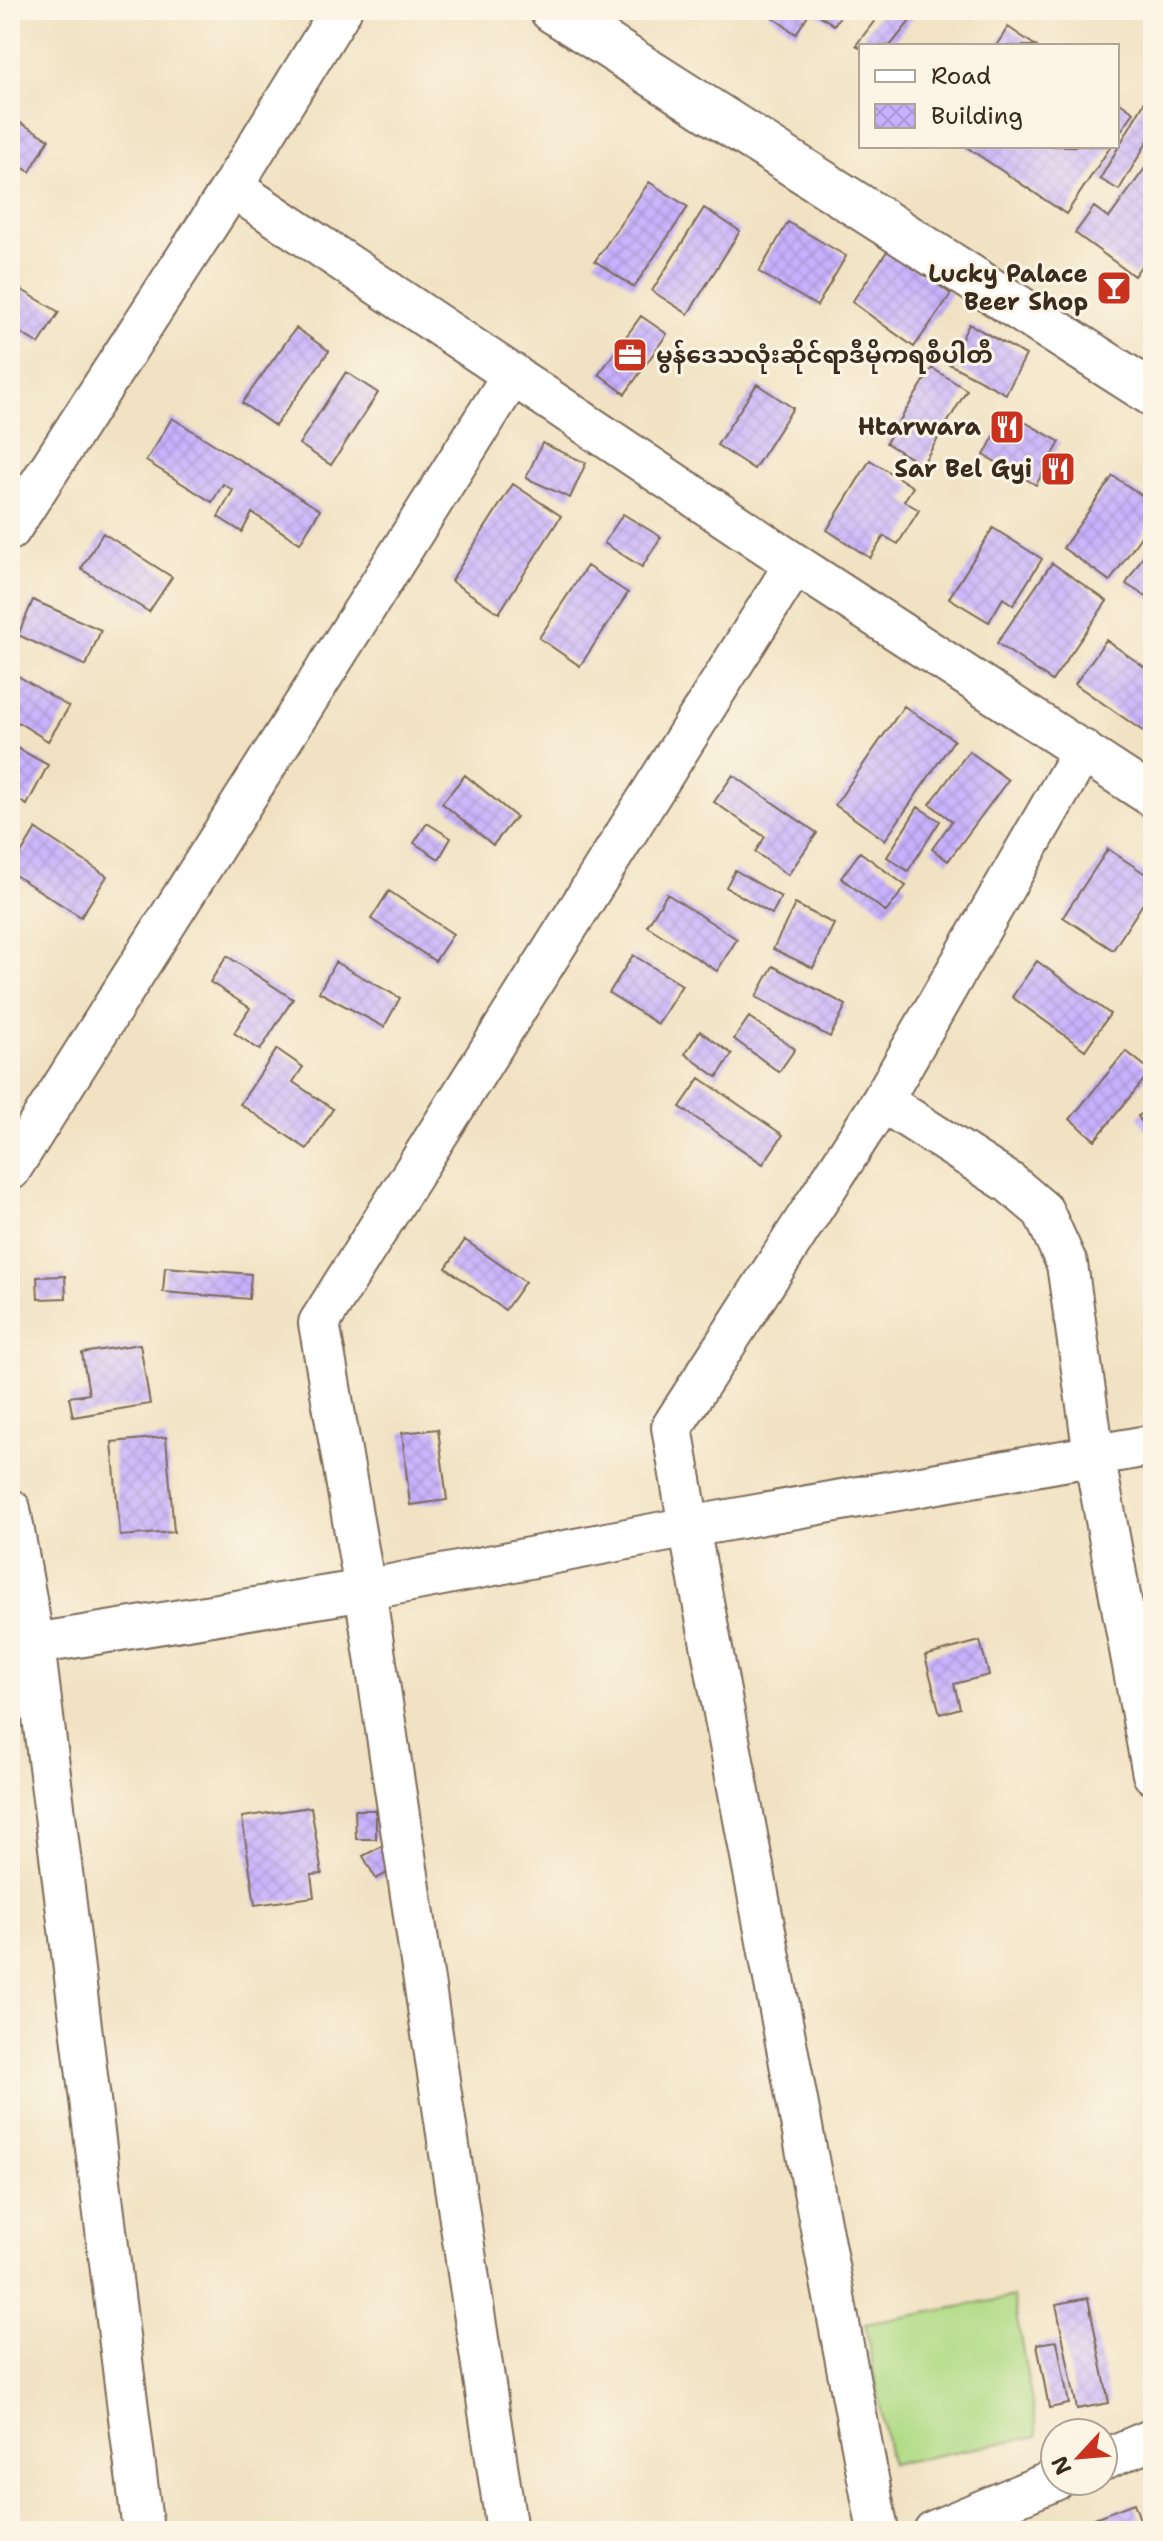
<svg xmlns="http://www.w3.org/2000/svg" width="1163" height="2541" font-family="'Shantell Sans','Noto Sans Myanmar',sans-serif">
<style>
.grass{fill:#b0db86;stroke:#768252;stroke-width:2}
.building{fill:url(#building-cross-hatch)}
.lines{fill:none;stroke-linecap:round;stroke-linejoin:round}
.minor-casing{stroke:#7b6a58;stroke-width:44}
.major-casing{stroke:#7b6a58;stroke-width:48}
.minor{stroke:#fff;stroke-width:40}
.major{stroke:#fff;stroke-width:44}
.labels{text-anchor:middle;stroke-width:6;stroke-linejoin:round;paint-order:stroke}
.poi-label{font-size:24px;font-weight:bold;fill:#3b2a1e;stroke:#fcf5e5;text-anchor:end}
</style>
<defs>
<pattern id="building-cross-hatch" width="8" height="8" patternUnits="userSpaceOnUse" patternTransform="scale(2)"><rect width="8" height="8" fill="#c7b1fd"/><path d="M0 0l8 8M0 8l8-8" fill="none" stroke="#ac98d8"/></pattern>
</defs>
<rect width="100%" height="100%" fill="#fcf5e5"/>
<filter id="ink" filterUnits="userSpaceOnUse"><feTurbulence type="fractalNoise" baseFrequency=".0125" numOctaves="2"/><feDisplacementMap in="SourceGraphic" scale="16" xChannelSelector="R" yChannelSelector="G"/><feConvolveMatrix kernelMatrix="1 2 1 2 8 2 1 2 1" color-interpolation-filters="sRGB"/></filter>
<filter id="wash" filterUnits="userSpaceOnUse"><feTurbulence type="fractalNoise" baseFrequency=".006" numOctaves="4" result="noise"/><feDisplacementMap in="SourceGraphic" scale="32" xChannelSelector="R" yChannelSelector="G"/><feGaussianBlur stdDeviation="1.8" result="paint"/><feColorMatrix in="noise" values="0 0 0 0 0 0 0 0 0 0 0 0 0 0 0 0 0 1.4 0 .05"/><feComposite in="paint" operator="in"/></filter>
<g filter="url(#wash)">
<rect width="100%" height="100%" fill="#f1e2c3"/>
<path class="grass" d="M 1013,2297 L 1038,2436 L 891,2464 L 865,2324 Z"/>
<g id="blocks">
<path class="building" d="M 771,10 L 811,10 L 796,34 L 768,14 Z
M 812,10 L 844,10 L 834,25 Z
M 883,10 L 919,10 L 890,46 L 861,46 L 861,49 L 856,45 Z
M 1008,27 L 1036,46 L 996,46 Z
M 1117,100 L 1134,112 L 1117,137 Z
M 1145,101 L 1153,106 L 1153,132 L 1119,190 L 1100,179 Z
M 10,117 L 49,139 L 30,172 L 10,161 Z
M 965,146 L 1111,146 L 1066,214 Z
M 1153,157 L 1153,249 L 1134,276 L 1075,233 L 1094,207 L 1109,218 Z
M 649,182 L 688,207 L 634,287 L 595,261 Z
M 704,208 L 740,231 L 688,314 L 652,291 Z
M 788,222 L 846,256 L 817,306 L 759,272 Z
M 888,250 L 951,294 L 914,347 L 852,302 Z
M 10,283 L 59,312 L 39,344 L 10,327 Z
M 641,316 L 667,334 L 625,394 L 599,374 Z
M 969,324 L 1026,355 L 1006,394 L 949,364 Z
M 296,328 L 329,351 L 275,426 L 242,403 Z
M 932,368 L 967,390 L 922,465 L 886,443 Z
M 346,372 L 378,393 L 331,465 L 299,444 Z
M 757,384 L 793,408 L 754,469 L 717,445 Z
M 1007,412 L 1060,442 L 1036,485 L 984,455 Z
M 172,418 L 320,510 L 300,543 L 252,513 L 242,532 L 218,517 L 233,490 L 223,484 L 212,502 L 146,461 Z
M 542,443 L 586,463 L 570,498 L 526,478 Z
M 870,460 L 913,487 L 904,501 L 919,510 L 898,544 L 884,536 L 870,558 L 827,530 Z
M 1113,476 L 1153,503 L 1153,519 L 1110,581 L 1063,548 Z
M 513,484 L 561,516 L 499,613 L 451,581 Z
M 623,514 L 661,537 L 642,567 L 604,543 Z
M 993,528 L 1042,559 L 1013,605 L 1003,598 L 989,622 L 949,598 Z
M 103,533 L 172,577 L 149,612 L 81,569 Z
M 1153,540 L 1153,601 L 1126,584 Z
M 1052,563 L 1107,601 L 1052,681 L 997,643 Z
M 587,566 L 628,593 L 580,666 L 539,638 Z
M 33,600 L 101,630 L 86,666 L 18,635 Z
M 1106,640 L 1153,673 L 1153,738 L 1075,684 Z
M 10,671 L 69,707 L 48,741 L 10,717 Z
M 904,706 L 954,740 L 885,840 L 835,805 Z
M 10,744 L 48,765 L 27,805 L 10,795 Z
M 969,751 L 1008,780 L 948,861 L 932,849 L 952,821 L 930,804 Z
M 465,775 L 516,817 L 493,845 L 442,803 Z
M 733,775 L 817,833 L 788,875 L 755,852 L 765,837 L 714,802 Z
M 918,807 L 940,821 L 908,871 L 887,857 Z
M 10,817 L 18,822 L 10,836 Z
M 427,823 L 451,838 L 439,859 L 414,843 Z
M 36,829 L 107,876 L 81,917 L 10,872 Z
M 1108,849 L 1153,879 L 1153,888 L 1113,950 L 1063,917 Z
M 860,852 L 906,886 L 886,912 L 841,878 Z
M 735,870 L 781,897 L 772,914 L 726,887 Z
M 389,891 L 453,934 L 435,961 L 371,919 Z
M 667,894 L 737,939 L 717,971 L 647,926 Z
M 795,904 L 834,924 L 813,968 L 773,949 Z
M 633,955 L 682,985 L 658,1024 L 609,993 Z
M 227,956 L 293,999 L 260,1050 L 234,1033 L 250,1008 L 210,982 Z
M 1037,961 L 1110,1014 L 1085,1050 L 1012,997 Z
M 335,962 L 400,998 L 384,1027 L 319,992 Z
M 773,966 L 846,1005 L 830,1037 L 756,997 Z
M 749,1017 L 795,1049 L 779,1072 L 734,1039 Z
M 700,1031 L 732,1054 L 717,1077 L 685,1054 Z
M 277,1049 L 303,1067 L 293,1082 L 333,1109 L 307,1149 L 240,1104 Z
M 1126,1051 L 1151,1071 L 1095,1140 L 1070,1119 Z
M 700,1078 L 783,1135 L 763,1164 L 680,1107 Z
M 1153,1107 L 1153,1141 L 1138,1116 Z
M 465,1240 L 525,1282 L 505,1310 L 446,1268 Z
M 165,1267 L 251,1274 L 249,1299 L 163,1292 Z
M 65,1276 L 66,1298 L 38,1299 L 37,1277 Z
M 140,1344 L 150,1404 L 73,1417 L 69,1397 L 89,1394 L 82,1353 Z
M 438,1429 L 447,1500 L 410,1505 L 402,1433 Z
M 166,1437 L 174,1532 L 120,1536 L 112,1442 Z
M 980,1641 L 989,1675 L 954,1684 L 960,1708 L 940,1714 L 925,1656 Z
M 311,1807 L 322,1874 L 311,1875 L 314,1897 L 255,1905 L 242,1817 Z
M 355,1810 L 376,1810 L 376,1839 L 356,1839 Z
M 382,1846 L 395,1869 L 376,1879 L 363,1856 Z
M 1088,2298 L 1109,2403 L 1077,2409 L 1056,2304 Z
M 1057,2341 L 1069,2404 L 1049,2408 L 1037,2344 Z
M 1134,2503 L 1144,2531 L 1085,2531 L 1081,2523 Z"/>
</g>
</g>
<g filter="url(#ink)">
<use href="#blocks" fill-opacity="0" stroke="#7b6a58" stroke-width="2"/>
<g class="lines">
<defs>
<path id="minor" d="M 232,187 L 795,564 L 1153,797
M 10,530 L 232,187 L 341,10
M 882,1101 L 1010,1183 L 1043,1211 L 1067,1264 L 1094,1455 L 1153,1774
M 10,1170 L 513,374
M 10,1509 L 34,1644 L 143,2531
M 10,1648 L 365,1590 L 689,1527 L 1153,1445
M 1103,2460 L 1153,2439
M 507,2531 L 365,1590 L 319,1323 L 795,564
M 878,2531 L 689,1527 L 672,1427 L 882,1101 L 1083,750
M 934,2531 L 1055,2480"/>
<path id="major" d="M 552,10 L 1153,394"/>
</defs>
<use href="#minor" class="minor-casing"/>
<use href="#major" class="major-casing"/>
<use href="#minor" class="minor"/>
<use href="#major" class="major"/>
</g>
</g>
<defs>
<symbol id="bar-square" viewBox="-11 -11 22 22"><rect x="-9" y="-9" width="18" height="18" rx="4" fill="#c8321e" stroke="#fcf5e5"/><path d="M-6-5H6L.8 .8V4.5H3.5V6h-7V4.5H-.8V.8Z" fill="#fff"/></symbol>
<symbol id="office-square" viewBox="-11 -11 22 22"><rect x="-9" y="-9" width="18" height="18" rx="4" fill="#c8321e" stroke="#fcf5e5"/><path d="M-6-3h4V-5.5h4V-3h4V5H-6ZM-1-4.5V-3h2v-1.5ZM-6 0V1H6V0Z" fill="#fff"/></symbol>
<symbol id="restaurant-square" viewBox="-11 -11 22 22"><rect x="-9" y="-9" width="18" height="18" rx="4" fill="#c8321e" stroke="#fcf5e5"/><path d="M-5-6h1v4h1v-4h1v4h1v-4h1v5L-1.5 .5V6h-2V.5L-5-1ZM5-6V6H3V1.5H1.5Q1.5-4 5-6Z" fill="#fff"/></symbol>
</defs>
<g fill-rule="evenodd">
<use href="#bar-square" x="1094" y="268" width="40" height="40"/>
<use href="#office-square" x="610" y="335" width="40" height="40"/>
<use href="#restaurant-square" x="987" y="407" width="40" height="40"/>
<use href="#restaurant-square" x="1038" y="449" width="40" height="40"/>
</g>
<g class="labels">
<g class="poi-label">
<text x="1088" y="282">Lucky Palace<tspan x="1088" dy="28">Beer Shop</tspan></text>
<text x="656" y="363" text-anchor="start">မွန်ဒေသလုံးဆိုင်ရာဒီမိုကရစီပါတီ</text>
<text x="981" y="435">Htarwara</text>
<text x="1032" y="477">Sar Bel Gyi</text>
</g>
</g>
<rect width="1163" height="2541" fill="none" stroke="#fcf5e5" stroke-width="40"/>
<rect x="859" y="44" width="260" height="104" fill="#fcf5e5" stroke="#afa495" stroke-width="2"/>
<rect x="875" y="70" width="40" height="12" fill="#ffffff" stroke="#afa495" stroke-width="2"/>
<text x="931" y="84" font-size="24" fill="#3b2a1e">Road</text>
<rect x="875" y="104" width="40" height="24" fill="url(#building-cross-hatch)" stroke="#afa495" stroke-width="2"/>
<text x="931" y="124" font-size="24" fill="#3b2a1e">Building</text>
<g transform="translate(1079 2457) rotate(244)"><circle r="38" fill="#fcf5e5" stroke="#afa495" stroke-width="2"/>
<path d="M0-6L14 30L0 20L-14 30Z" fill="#c8321e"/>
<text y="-12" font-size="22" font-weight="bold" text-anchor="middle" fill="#3b2a1e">N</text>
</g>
</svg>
